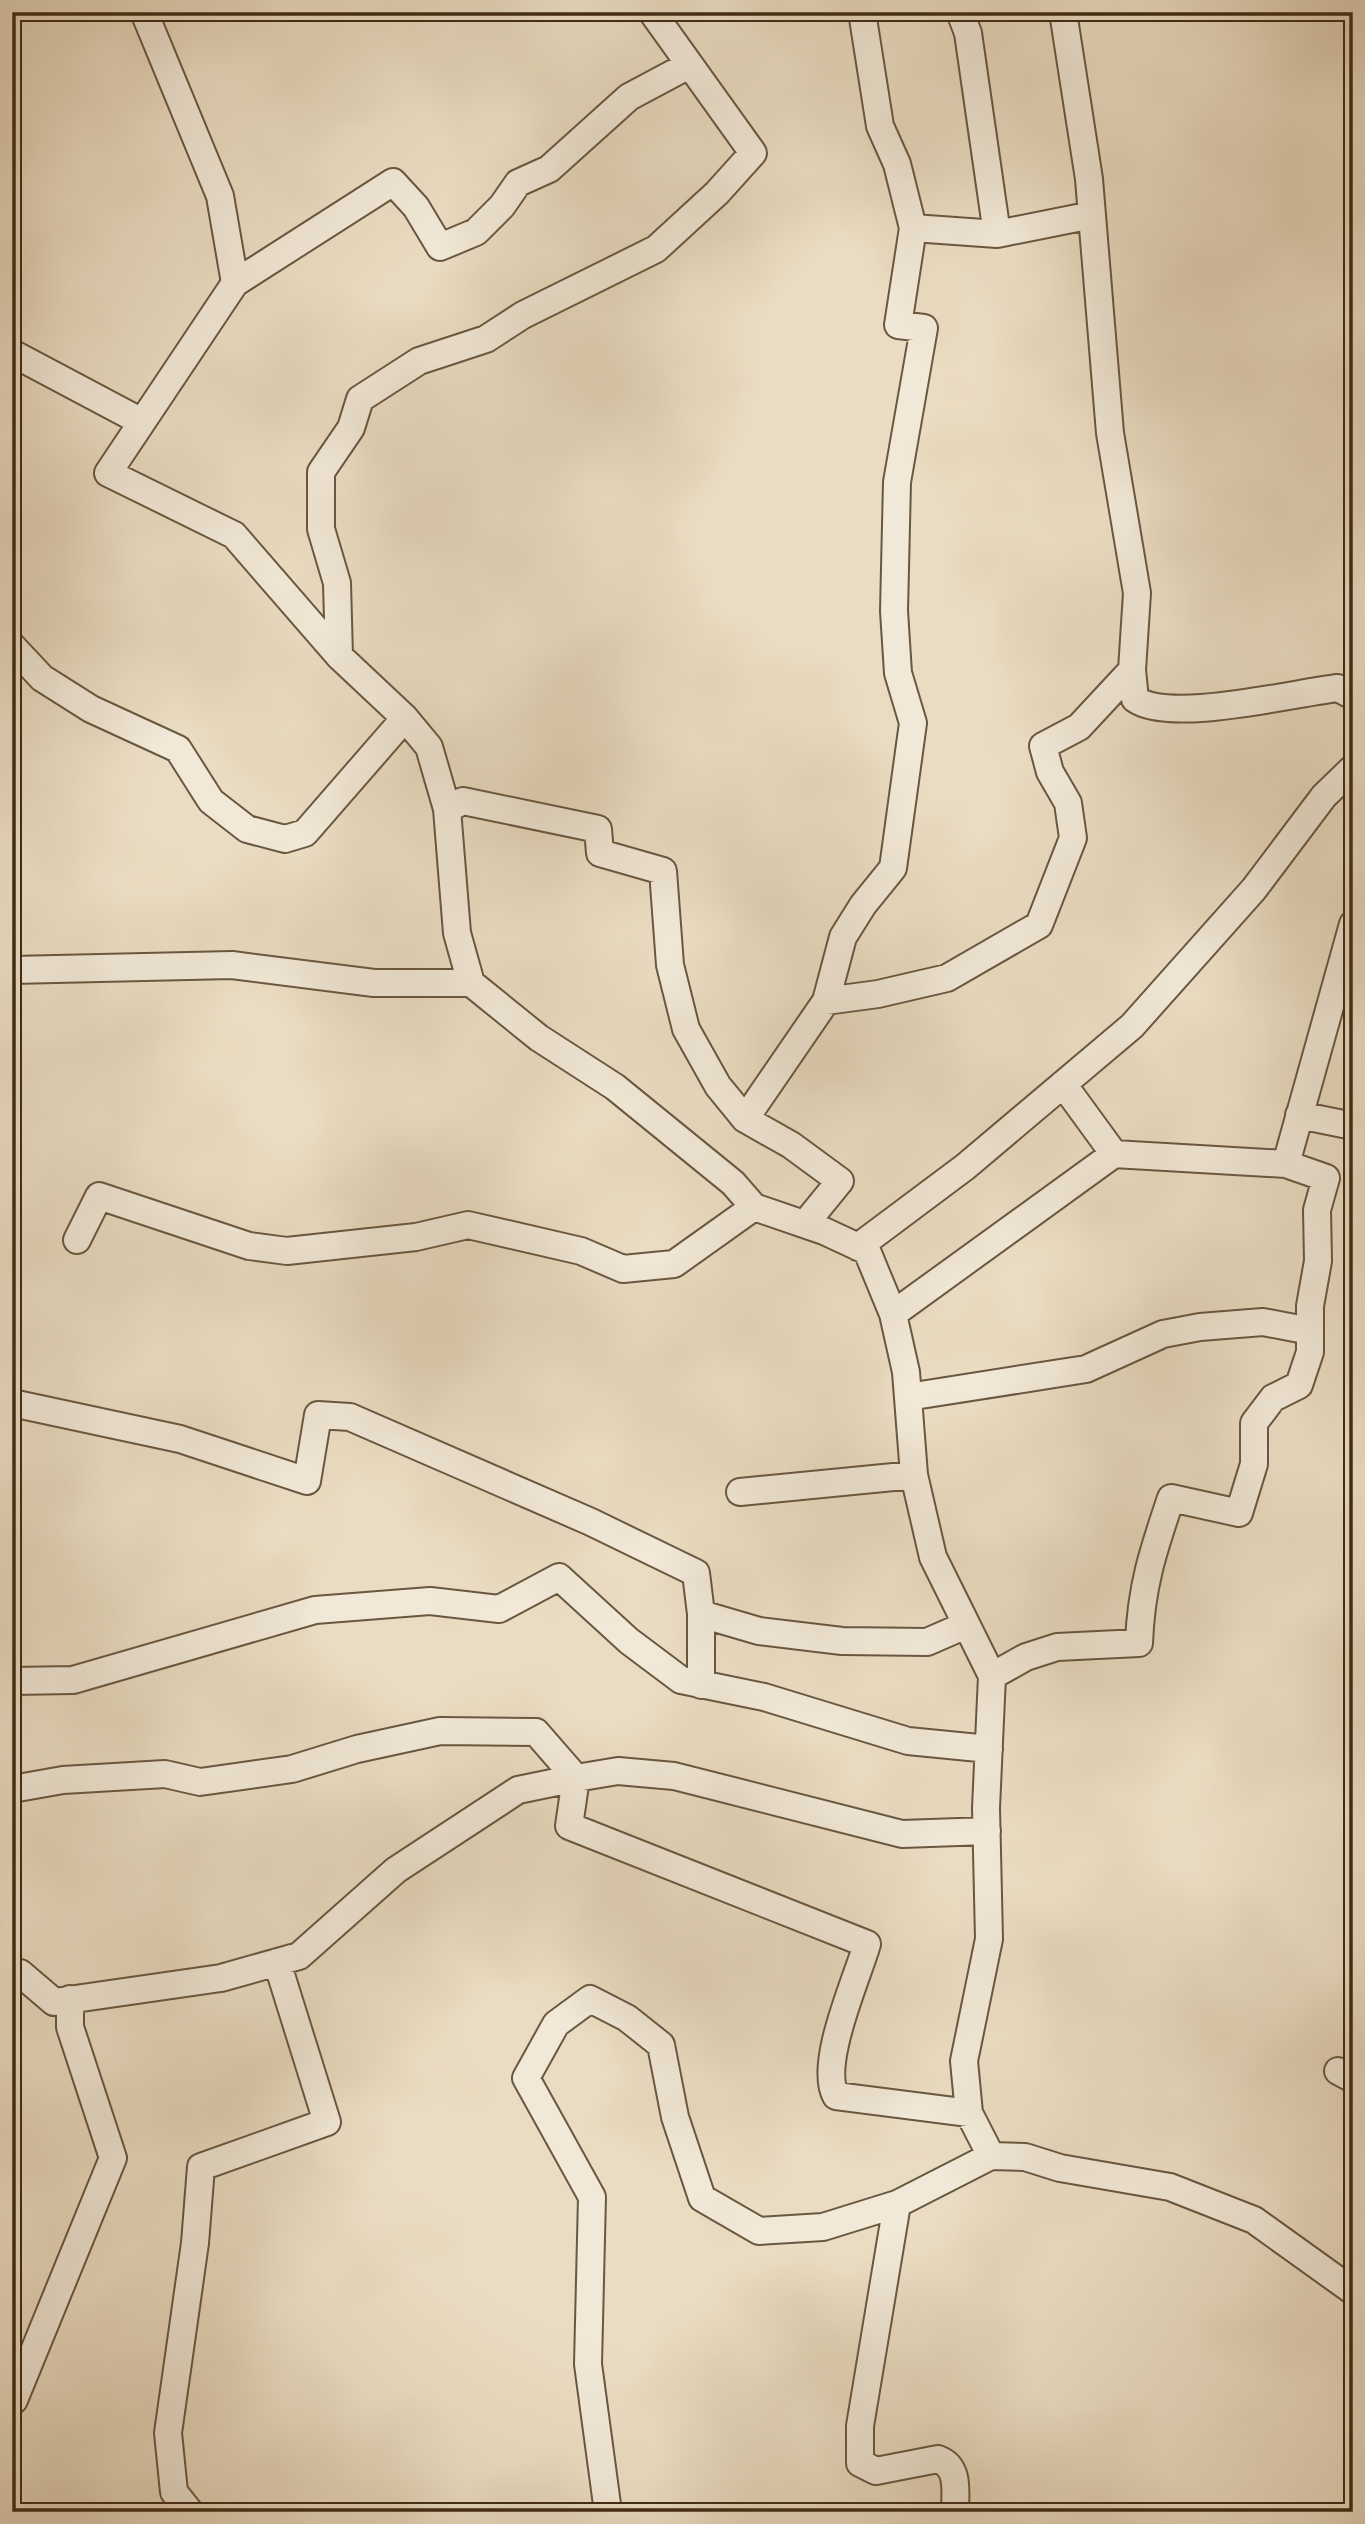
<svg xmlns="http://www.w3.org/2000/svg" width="1365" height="2524" font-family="'Sorts Mill Goudy',serif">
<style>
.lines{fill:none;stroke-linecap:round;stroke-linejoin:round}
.minor-casing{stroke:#6a5740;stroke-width:30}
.minor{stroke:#f1e8d7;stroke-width:26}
</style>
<rect width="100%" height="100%" fill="#eadcc2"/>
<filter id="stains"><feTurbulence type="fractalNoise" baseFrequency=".00286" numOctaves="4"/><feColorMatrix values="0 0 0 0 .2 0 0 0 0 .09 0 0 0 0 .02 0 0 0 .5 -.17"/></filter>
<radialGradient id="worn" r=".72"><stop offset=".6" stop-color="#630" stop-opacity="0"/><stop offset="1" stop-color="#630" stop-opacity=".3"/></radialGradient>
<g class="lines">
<defs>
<path id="minor" d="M 144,12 L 220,196 L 235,283 L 108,473 L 234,535 L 339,656 L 405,718
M 862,12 L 880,126 L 897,164 L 913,228 L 997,234
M 960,12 L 968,33 L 997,234 L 1092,215
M 1063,12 L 1089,179 L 1110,433 L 1137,593 L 1132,670 L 1135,699 C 1170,724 1293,693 1338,688 L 1353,696
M 235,283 L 393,182 L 416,207 L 440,247 L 476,232 L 502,206 L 518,183 L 549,169 L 629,97 L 689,65
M 12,353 L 142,422
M 12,646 L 42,678 L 91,709 L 178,749 L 211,801 L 247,829 L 285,839 L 305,833 L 405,718 L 429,747 L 447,809 L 457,933 L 471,983 L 539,1038 L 615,1087 L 733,1183 L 754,1207 L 824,1231 L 867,1251 L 893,1314 L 906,1372 L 914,1475 L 933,1557 L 992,1676 L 986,1808 L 989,1939 L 964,2061 L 969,2113 L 991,2156 L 1025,2157 L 1060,2168 L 1170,2187 L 1254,2220 L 1353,2291
M 339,656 L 337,583 L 321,529 L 321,472 L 351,428 L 360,399 L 419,361 L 486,339 L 523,315 L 656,249 L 717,193 L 753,153 L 652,12
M 447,809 L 463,801 L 598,829 L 600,853 L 663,871 L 670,965 L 686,1029 L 718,1086 L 745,1119 L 791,1145 L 840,1181 L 805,1224
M 12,970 L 232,965 L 374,983 L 471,983
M 826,1001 L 878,994 L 947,978 L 1039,925 L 1073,838 L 1068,803 L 1050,772 L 1043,746 L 1079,727 L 1132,670
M 1063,1084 L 1114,1154
M 1299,1115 L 1353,1126
M 745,1119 L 826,1001 L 843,937 L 863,905 L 893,868 L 913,723 L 898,673 L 894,611 L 897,482 L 924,328 L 898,325 L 913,228
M 77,1240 L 99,1196 L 249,1246 L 287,1251 L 416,1237 L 468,1225 L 581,1251 L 623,1269 L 674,1264 L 754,1207
M 858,1247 L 965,1167 L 1132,1026 L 1254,889 L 1324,796 L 1353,768
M 893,1314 L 1114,1154 L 1286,1164 L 1353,924
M 908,1397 L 1086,1369 L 1163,1334 L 1200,1327 L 1263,1322 L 1310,1331
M 12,1403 L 180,1439 L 307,1481 L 318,1415 L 350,1417 L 591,1522 L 696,1573 L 701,1614
M 740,1492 L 914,1475
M 992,1676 L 1026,1657 L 1057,1647 L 1139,1643 C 1141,1587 1153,1551 1171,1498 L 1239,1513 L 1254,1464 L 1254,1423 L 1273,1398 L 1299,1385 L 1310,1352 L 1310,1306 L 1318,1261 L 1317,1210 L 1326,1178 L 1286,1164
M 12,1681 L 73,1680 L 315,1610 L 430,1601 L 499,1609 L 559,1577 L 629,1641 L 681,1680 L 764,1697 L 908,1741 L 989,1749
M 701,1685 L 701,1614 L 759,1631 L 842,1641 L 927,1642 L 966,1625
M 12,1789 L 63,1780 L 165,1774 L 200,1782 L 292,1769 L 357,1749 L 440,1731 L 536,1732 L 576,1778 L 618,1771 L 674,1776 L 902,1834 L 987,1831
M 12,1975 L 20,1973 L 54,2002 L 221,1978 L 299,1956 L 396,1870 L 518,1790 L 576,1778 L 569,1826 L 867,1944 C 857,1979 818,2064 836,2096 L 969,2113
M 1338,2071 L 1353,2079
M 897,2204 L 860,2426 L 860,2463 L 876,2471 L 938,2459 C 960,2467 955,2492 955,2512
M 14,2400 L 113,2158 L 70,2027 L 70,1999
M 190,2512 L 174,2492 L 168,2433 L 195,2243 L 201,2167 L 327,2122 L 277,1962
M 608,2512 L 588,2364 L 592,2197 L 526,2078 L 556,2024 L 590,1999 L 627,2018 L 661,2045 L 675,2117 L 702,2198 L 759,2231 L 823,2227 L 897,2204 L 991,2156"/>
</defs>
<use href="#minor" class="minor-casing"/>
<use href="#minor" class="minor"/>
</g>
<rect width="1365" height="2524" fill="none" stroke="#eadcc2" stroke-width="42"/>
<rect x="14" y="14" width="1337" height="2496" fill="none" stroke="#402b15" stroke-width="3.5"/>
<rect x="21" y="21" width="1323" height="2482" fill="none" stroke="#402b15" stroke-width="2"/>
<rect width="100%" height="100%" filter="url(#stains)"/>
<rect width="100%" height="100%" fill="url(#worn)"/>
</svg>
